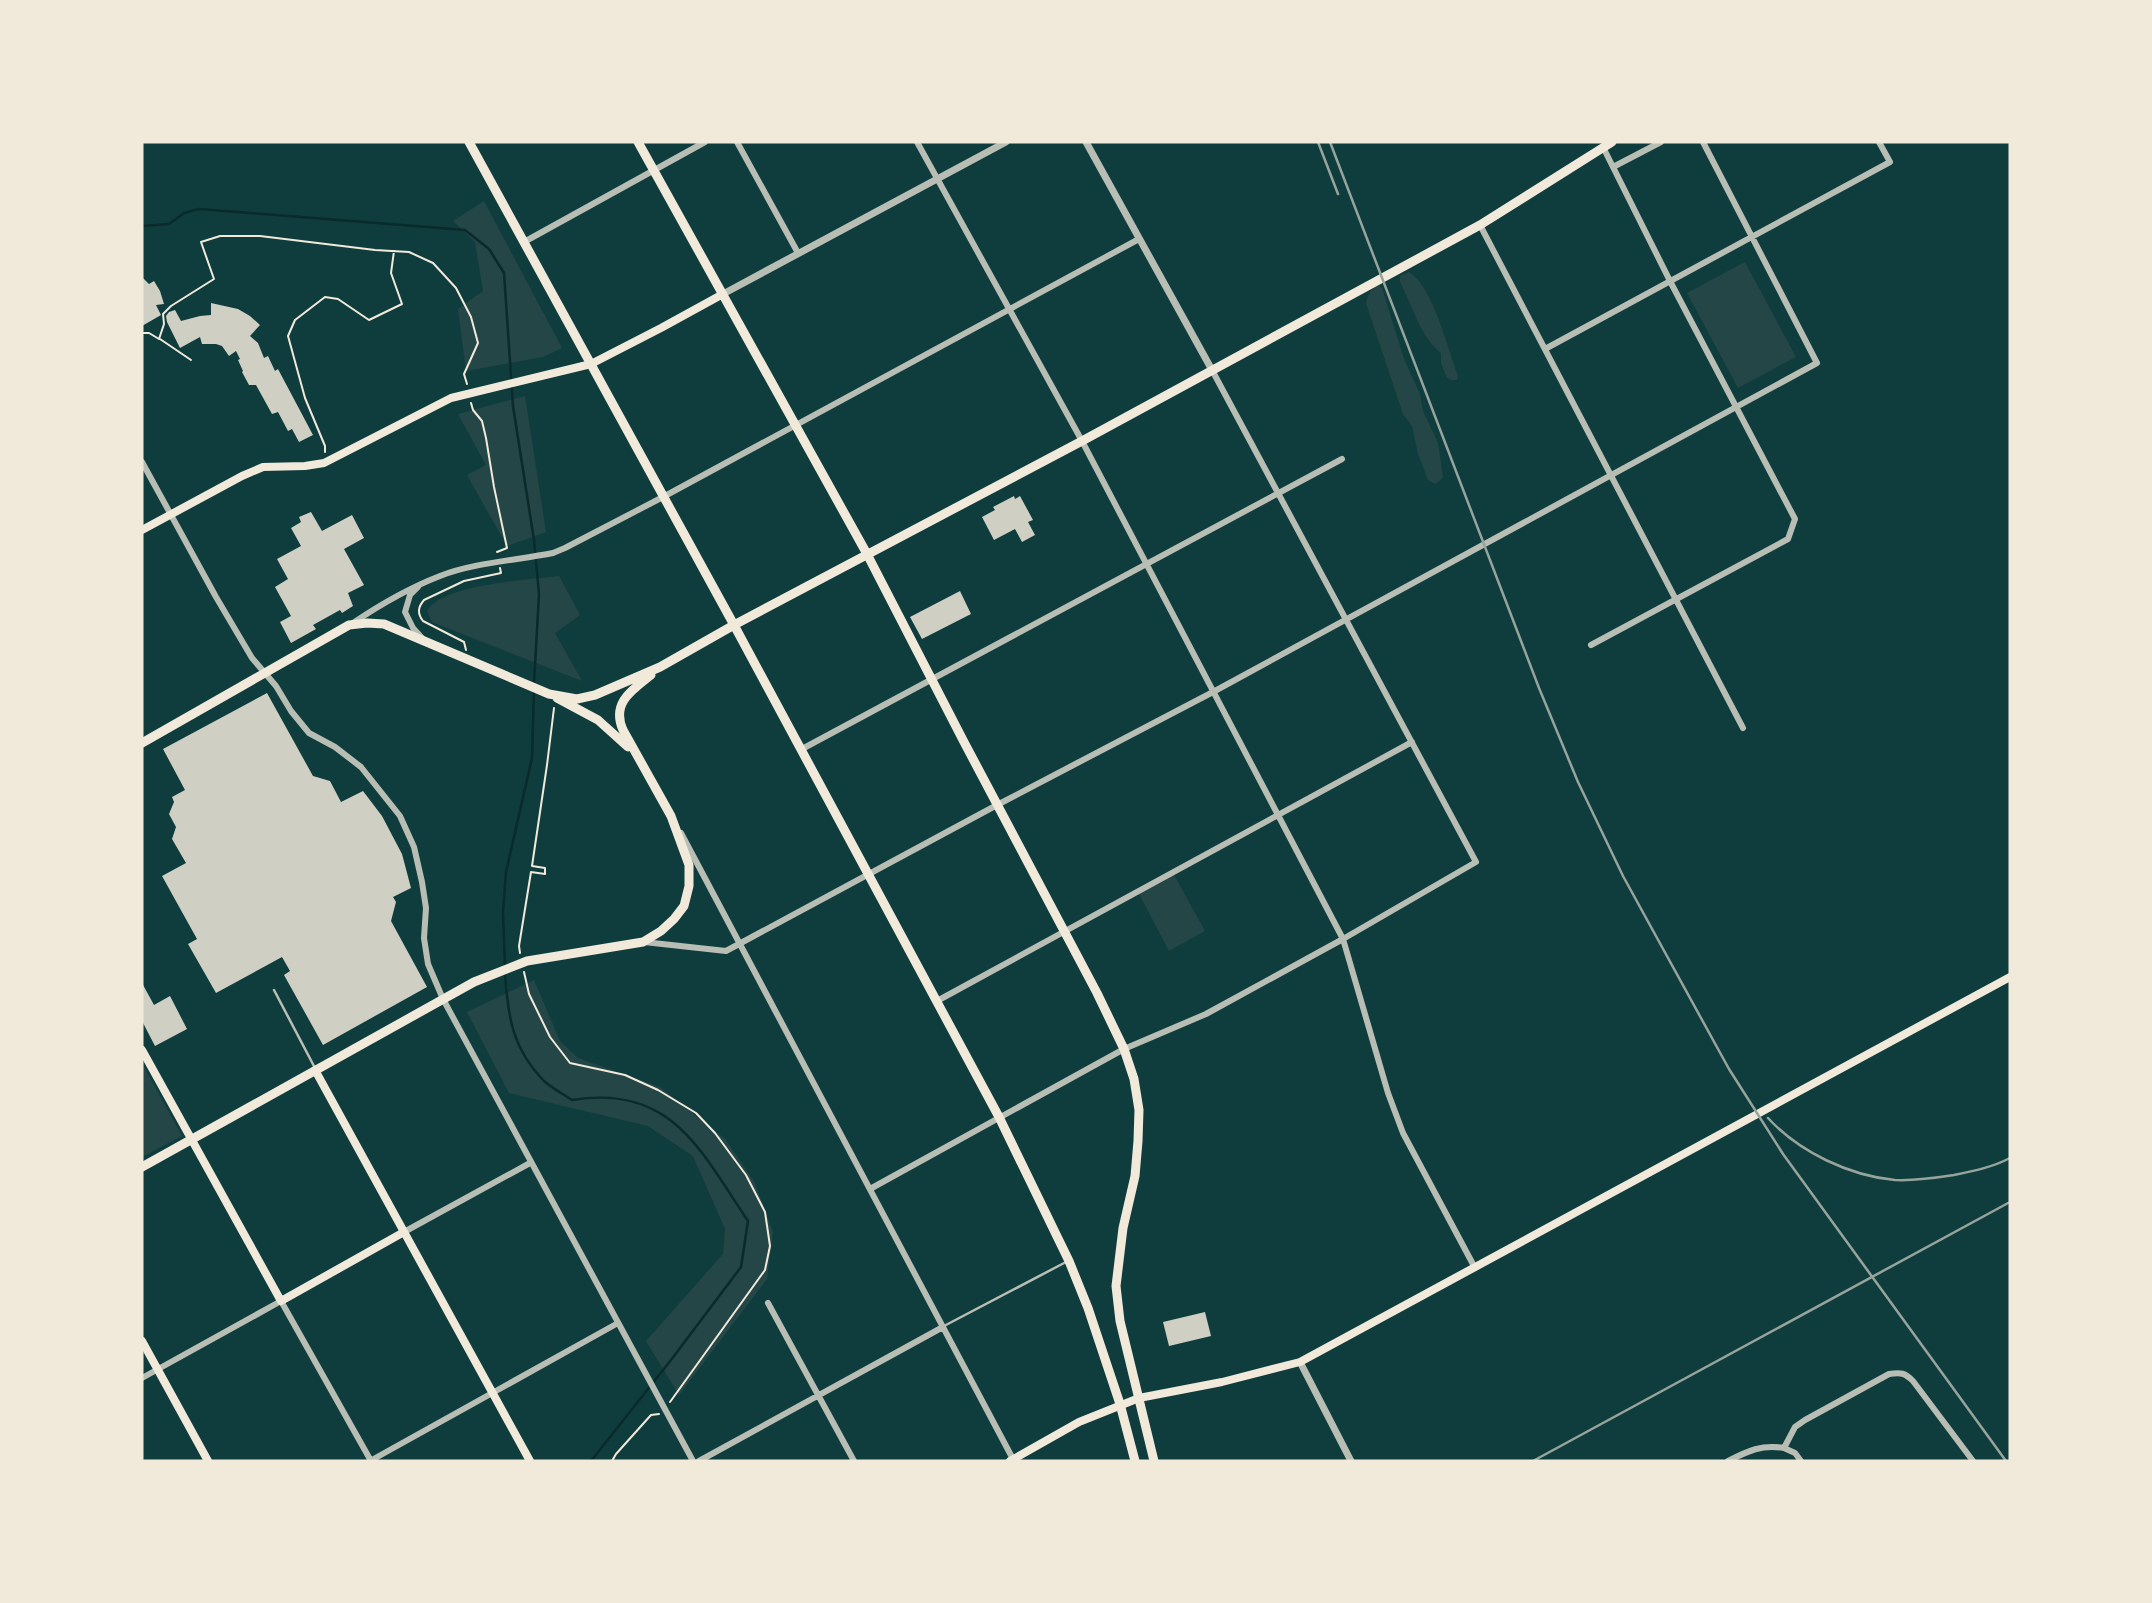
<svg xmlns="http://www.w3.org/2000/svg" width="2152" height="1603" font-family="Helvetica,sans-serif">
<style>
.green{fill:#244646}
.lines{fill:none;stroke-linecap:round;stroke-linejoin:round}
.stream{stroke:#0a2a2b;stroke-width:2.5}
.building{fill:#cfcfc3}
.path{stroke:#f1e9da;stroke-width:2}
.service{stroke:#b8beb3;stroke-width:2.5}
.minor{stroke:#b8beb3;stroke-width:6}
.tertiary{stroke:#b8beb3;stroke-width:7}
.secondary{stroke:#f1e9da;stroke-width:8}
.primary{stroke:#f1e9da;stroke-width:9}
.rail{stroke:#97a49c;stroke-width:2.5}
</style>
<rect width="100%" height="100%" fill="#0f3d3e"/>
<path class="green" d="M 484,201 L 562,348 L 543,357 L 466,371 L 458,309 L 483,291 L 475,242 L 453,221 Z
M 1745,262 L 1796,357 L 1738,388 L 1687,293 Z
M 1409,272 C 1433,286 1448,350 1458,376 L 1457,380 L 1452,380 L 1447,378 L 1441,363 L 1441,353 C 1419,335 1413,306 1400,282 L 1400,276 Z
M 1378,285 L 1382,288 L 1404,359 L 1420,394 L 1423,411 L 1438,443 L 1443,477 L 1436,484 L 1428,480 L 1418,454 L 1412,426 L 1403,414 L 1366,303 C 1368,295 1370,290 1378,285 Z
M 525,396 L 546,532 L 507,546 L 467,475 L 486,465 L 458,414 Z
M 559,576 L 580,615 L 555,633 L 582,681 L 432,622 L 427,611 C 442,584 529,580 559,576 Z
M 1173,873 L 1205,931 L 1169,951 L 1138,892 Z
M 534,980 L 560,1041 L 578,1058 L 660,1087 L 725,1139 L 754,1181 L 773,1232 L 767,1279 L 679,1395 L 646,1341 L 723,1254 L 725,1229 L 693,1156 L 648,1126 L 509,1093 L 467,1012 Z
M 142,1063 L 182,1136 L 142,1157 Z"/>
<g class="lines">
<path class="stream" d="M 142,226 L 169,224 L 184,213 L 199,209 L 465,230 L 489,249 L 504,273 L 513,406 L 534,540 L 539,594 L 534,683
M 505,967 L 503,912 L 506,872 L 532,758 L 534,690
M 505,974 C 508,1017 512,1048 544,1081 C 552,1088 563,1094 572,1100 C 672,1084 700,1150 748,1221 L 741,1267 L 671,1360 L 591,1461"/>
</g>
<path class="building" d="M 142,277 L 149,284 L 154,281 L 160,291 L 164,304 L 156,305 L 161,315 L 142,326 Z
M 211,303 L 238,309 L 250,316 L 260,325 L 250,336 L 258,343 L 264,358 L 268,356 L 275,371 L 278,369 L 313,435 L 299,442 L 292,429 L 288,431 L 278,412 L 272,414 L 256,385 L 249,385 L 242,372 L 243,371 L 238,360 L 240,359 L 236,351 L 229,356 L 222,346 L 216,344 L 202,344 L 200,337 L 180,348 L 167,322 L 166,316 L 169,312 L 175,310 L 181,321 L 200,316 L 211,315 Z
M 1014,496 L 1015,499 L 1020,496 L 1033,520 L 1028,522 L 1035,535 L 1022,542 L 1015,529 L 994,540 L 982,517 L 995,510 L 993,507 Z
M 311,512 L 322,531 L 352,515 L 364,538 L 344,549 L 364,585 L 348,593 L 353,606 L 342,613 L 340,610 L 313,625 L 316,629 L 291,643 L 280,622 L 291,616 L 275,587 L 288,579 L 277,559 L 301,546 L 291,528 L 301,522 L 299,517 Z
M 960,591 L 971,614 L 922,639 L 910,617 Z
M 267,693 L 313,776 L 330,781 L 341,802 L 363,791 L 382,816 L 402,854 L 411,888 L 393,897 L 396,902 L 391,921 L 427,987 L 323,1045 L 284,975 L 290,971 L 282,957 L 216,993 L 188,944 L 197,939 L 162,876 L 186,863 L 172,839 L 176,827 L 169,814 L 174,802 L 172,797 L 185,790 L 163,749 Z
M 142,983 L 154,1005 L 170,996 L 187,1029 L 155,1046 L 142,1021 Z
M 1205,1312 L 1211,1336 L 1169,1346 L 1163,1322 Z"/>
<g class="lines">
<path class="path" d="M 142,333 L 149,333 L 159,339 L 164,324 L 163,314 L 171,306 L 214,279 L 201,242 L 220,236 L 260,236 L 375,250 L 409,252 L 433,263 L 456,288 L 471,317 L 478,343 L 464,374 L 467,384
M 160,339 L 191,360
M 471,403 L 473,410 L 482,421 L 486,438 L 494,487 L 507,548 L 497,552
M 325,452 L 325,446 L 305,398 L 288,336 L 295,320 L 325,297 L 338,299 L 369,320 L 402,304 L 391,273 L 394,251
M 466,650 L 464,642 L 423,621 C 417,613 418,607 424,600 L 464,581 L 501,573 L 500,568
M 520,953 L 519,946 L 531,872 L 545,874 L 545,868 L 532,866 L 547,765 L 554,708
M 524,972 L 529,994 L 550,1037 L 570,1063 L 625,1075 L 658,1090 L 696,1113 L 715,1133 L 746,1175 L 765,1212 L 770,1246 L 765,1270 L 670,1402
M 612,1461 L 616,1454 L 651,1415 L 659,1414"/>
<path class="service" d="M 274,990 L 315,1068
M 944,1326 L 1066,1262"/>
<path class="minor" d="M 737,142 L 798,253
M 917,142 L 1082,441 L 1343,939 L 1388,1093 L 1403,1133 L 1475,1268
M 1613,167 L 1661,142
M 1480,225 L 1743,728
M 524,242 L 705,142
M 1545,349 L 1890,162 L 1879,142
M 142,462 L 216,597 L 252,658 L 276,686 L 291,711 L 309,733 L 335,747 L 361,767 L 400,816 L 414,847 L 422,882 L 426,908 L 424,938 L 428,964 L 443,999 L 693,1461
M 418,587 L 410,595 L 405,612 L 413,628 L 423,639
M 353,623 C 381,604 409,588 440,576 C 472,563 518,560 553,553 L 565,548 L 663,497 L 1139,239
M 1591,645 L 1788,539 L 1795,519 L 1671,283 L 1603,147
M 802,749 L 1342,459
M 681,833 L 1014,1461
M 644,942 L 726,951 L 997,805 L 1213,692 L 1817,363 L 1703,142
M 937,1001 L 1412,742
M 870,1189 L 1124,1049 L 1206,1014 L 1343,939 L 1476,862 L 1212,370
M 404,1232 L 530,1163
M 768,1303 L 854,1461
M 142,1378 L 281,1301 L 371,1461
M 1784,1448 L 1795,1453 L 1801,1461
M 370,1461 L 618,1323
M 699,1461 L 943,1327
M 1728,1461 C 1748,1451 1762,1444 1784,1448 L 1795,1427 L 1805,1420 L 1889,1374 C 1901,1372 1905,1373 1913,1381 L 1973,1461"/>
<path class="tertiary" d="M 1086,142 L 1212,370
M 723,294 L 1006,142
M 1300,1362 L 1351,1461"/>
<path class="secondary" d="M 142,530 L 242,476 L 263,467 L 305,466 L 324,463 L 451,398 L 591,364 L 661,328 L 723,294
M 142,1050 L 281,1301 L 404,1232
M 315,1070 L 530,1461
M 142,1341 L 208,1461
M 1010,1461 L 1079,1422 L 1139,1398 L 1222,1382 L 1300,1362 L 2010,977"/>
<path class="primary" d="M 469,142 L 734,625 L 999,1117 L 1069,1261 L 1088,1308 L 1120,1404 L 1135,1461
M 638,142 L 867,554 L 964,742 L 1097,993 L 1124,1049 L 1134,1079 L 1139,1110 L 1138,1141 L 1135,1176 L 1123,1228 L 1116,1286 L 1120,1321 L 1154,1461
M 557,698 L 598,720 L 628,747
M 142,743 L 349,625 L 367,623 L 384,624 L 549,694 L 577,699 L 595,695 L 660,667 L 734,625 L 1082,441 L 1480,225 L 1612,142
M 142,1167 L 474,982 L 527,961 L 643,942 L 661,931 L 674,919 L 684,906 L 689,886 L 689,865 L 671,816 L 623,730 C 611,703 632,690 651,675"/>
<path class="rail" d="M 1318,142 L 1338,194
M 1330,142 L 1539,688 L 1578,782 L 1623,876 L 1729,1069 L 1783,1154 L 2006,1461
M 1768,1118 C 1799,1152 1850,1176 1895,1180 C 1915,1181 1935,1178 1954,1175 C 1974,1171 1993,1167 2010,1158
M 1533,1461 L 2010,1202"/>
</g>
<rect width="2152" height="1603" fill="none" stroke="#f1e9da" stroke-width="287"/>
</svg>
